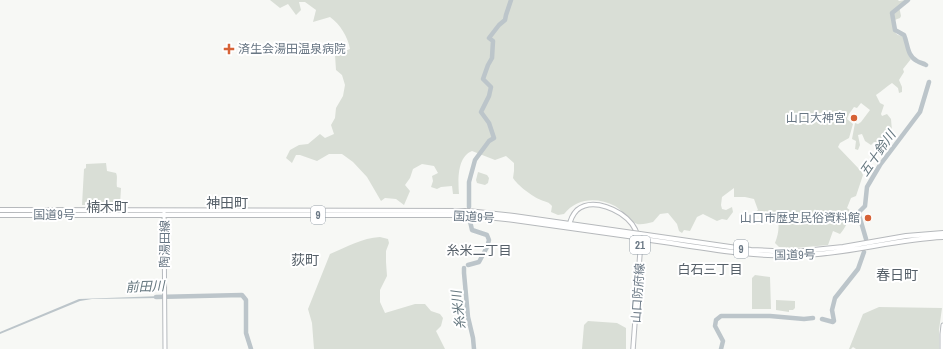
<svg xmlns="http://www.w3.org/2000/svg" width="943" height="349" font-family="'Archivo Narrow','Noto Sans JP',sans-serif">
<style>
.green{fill:#d9ded6}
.water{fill:#bcc5ca}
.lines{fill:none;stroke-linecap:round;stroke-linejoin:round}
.river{stroke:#bcc5ca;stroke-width:4.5}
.secondary-casing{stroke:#b6babe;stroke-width:5}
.primary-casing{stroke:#b7babe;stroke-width:5.5}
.highway-casing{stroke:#b6b9bc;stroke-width:6}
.secondary{stroke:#fff;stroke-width:3}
.primary{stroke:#fff;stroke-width:3.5}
.highway{stroke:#fff;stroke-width:4}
.highway-bridge-casing{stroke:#b6b9bc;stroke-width:6;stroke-linecap:butt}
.highway-bridge{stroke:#fff;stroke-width:4}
.poi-dot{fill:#d66236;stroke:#fff;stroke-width:1.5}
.labels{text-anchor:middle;stroke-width:4;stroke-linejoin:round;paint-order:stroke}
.shield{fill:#fff;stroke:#96a0a9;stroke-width:1}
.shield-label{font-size:11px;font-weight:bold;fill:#697784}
.poi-label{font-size:12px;fill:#697784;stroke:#fff;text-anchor:end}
.street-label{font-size:12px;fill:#697784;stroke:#fff}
.water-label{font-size:13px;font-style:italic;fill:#65777f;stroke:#fff}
.neighbourhood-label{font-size:13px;fill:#566069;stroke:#fff}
.quarter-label{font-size:14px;fill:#566069;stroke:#fff}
</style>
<rect width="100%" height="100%" fill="#f7f8f5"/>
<path class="green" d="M 270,0 L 898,0 L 899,1 L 905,0 L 899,6 L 901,16 L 900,18 L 892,21 C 893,26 893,32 898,35 C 902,36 901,34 903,38 C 907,44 906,53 911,59 L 903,69 L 904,72 L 899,80 L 902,87 L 902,92 L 899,93 L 898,88 L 892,83 C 886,87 882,91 876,95 L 880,103 L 884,105 L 881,114 L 882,116 L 887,114 L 891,119 L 892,131 L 888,138 L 884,137 L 877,143 L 874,142 L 871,145 L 865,141 L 862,134 L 858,135 L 860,145 L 858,150 L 855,149 L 856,141 L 852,139 L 855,123 L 858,124 L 861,122 L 870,110 L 861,103 L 857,108 L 854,107 L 849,114 L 847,119 L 853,124 L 849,138 L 840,143 L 838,147 L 861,171 L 863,175 L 856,196 L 851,198 L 847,208 L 851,211 C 850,218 845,229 840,234 L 833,231 L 828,245 L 795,248 L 779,247 L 775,243 C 779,233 780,224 776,213 L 765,211 L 759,214 L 755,212 L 758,210 L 754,199 L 745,197 L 734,197 L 734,188 L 722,197 L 721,205 L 722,209 L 726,210 L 732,207 L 733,212 L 727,220 L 722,219 L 717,221 L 703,214 L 697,217 L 690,231 L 684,230 L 682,233 L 679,231 L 677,224 L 668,213 L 660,214 L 653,222 C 648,223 642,225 637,224 C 628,220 623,211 615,206 C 597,197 577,198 564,214 L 558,215 L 551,212 L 552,206 C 549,202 546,202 541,200 C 533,197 517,185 513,178 L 514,171 L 514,163 L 506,156 L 495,160 L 472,151 C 457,157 458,180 459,194 L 453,194 L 452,186 L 441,187 L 437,189 L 431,187 L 433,181 L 432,176 L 438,173 L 434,166 L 422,164 L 413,169 L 410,178 L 405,185 L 410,191 L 404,205 L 396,199 L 385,198 L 381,201 L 367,177 L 353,162 L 342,154 L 329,154 L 317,161 L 300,155 L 296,155 L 292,163 L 286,158 L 290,150 L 299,145 L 308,144 L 320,134 L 325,138 L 334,134 L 331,125 L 335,118 L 336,108 L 343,96 L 345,85 L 342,75 L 336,70 L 335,55 L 350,49 C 348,37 340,24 330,17 L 313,22 L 316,10 L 305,2 L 299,2 L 301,10 L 296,15 L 288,4 L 280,8 Z
M 106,163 L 107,171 L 116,173 C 118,177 116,182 117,187 L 121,188 L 120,205 L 82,205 L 84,169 L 86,168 L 86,164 Z
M 478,172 L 487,175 L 489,178 L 488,183 L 485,185 L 477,183 L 476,180 Z
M 380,237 L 388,239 L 389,243 L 386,251 L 386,262 L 387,276 L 380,290 L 380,302 L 385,313 L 415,304 L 425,304 L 431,311 L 440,314 L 443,318 L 441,326 L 436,331 L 445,349 L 314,349 L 312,323 L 308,309 L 330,254 C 347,247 362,238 380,237 Z
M 755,275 L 770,277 L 771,309 L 752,309 L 752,278 Z
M 776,300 L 795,301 L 795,308 L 793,310 L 789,310 L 789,312 L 776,310 Z
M 879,307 L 942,308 L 939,330 L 939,349 L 856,349 L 853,347 L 851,349 L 849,349 L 863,314 Z
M 588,321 L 617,323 L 626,328 L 626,349 L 582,349 L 584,325 Z"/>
<path class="water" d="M 161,296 L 161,298 L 92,299 L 80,301 L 0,334 L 0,332 L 79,299 Z"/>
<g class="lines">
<path class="river" d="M 908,0 L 892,13 L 895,30 L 904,35 C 908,44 907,56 917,61 C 920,63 923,63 926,65
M 469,207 L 469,182 L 475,160 L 489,141 L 494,138 L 489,123 L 481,112 L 489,96 L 491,87 L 483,79 L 488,65 L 492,58 L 493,41 L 489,38 L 499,25 L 505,20 L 506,15 L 511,0
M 866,239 L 859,215 L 859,212 L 865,206 L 867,187 L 880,165 L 920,112 L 929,82
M 468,265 L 479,262 L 487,247 L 489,240 L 487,235 L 472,230 L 470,221
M 464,268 L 464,273 L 468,317 L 473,338 L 474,349
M 156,297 L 242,295 L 246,300 L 246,333 L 251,349
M 822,319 L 833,322 L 834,321 L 832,310 L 835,298 L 858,269 L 864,252
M 721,349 L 723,341 L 715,326 L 716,320 L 721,316 L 770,316 L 804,319 L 813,318"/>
<defs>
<path id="secondary" d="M 164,211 L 165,349
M 942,349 L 942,334 L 943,325"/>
<path id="primary" d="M 569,227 C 570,221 573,214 577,210 C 593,197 621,210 632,224 C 638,232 640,243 640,253 L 633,349"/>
<path id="highway" d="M 0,210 L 468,211 L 514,216 L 633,233
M 0,215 L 468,215 L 514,220 L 635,237
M 640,234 L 751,250 L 794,252 L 843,247 L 906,236 L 943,233
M 643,239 C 696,246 750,258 804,255 C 851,253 896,239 943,237"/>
</defs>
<use href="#secondary" class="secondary-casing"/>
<use href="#primary" class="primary-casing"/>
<use href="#highway" class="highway-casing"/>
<use href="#secondary" class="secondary"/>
<use href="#primary" class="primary"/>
<use href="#highway" class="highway"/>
<defs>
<path id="highway-bridge" d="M 633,233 L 640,234
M 635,237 L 643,239"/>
</defs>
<use href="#highway-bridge" class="highway-bridge-casing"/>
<use href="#highway-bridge" class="highway-bridge"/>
</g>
<g class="poi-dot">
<path d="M227 43h4v4h4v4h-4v4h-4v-4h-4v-4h4z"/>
<circle cx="854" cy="118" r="4"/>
<circle cx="868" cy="218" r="4"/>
</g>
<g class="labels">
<g class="shield">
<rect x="311" y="206" width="14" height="18" rx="3"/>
<rect x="630" y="236" width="20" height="18" rx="3"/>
<rect x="734" y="240" width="14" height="18" rx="3"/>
</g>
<g class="shield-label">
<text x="318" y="219">9</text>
<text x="640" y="249">21</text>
<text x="741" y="253">9</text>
</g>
<g class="poi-label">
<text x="238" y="53" text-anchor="start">済生会湯田温泉病院</text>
<text x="846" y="122">山口大神宮</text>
<text x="860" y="222">山口市歴史民俗資料館</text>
</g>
<g class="street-label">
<text x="54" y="219">国道9号</text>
<text transform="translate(474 217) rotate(3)" y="4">国道9号</text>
<text transform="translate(165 244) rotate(-90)" y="4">陶湯田線</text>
<text transform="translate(795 255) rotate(-1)" y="4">国道9号</text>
<text transform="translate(638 293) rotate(-86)" y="4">山口防府線</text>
</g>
<g class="water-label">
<text transform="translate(877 153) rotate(-55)" y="5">五十鈴川</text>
<text transform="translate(145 286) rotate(-2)" y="5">前田川</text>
<text transform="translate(458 310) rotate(-97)" y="5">糸米川</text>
</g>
<g class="neighbourhood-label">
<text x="479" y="255">糸米二丁目</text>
<text x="710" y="274">白石三丁目</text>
</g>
<g class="quarter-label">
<text x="227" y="208">神田町</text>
<text x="107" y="212">楠木町</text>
<text x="305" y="265">荻町</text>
<text x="897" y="280">春日町</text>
</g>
</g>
</svg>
